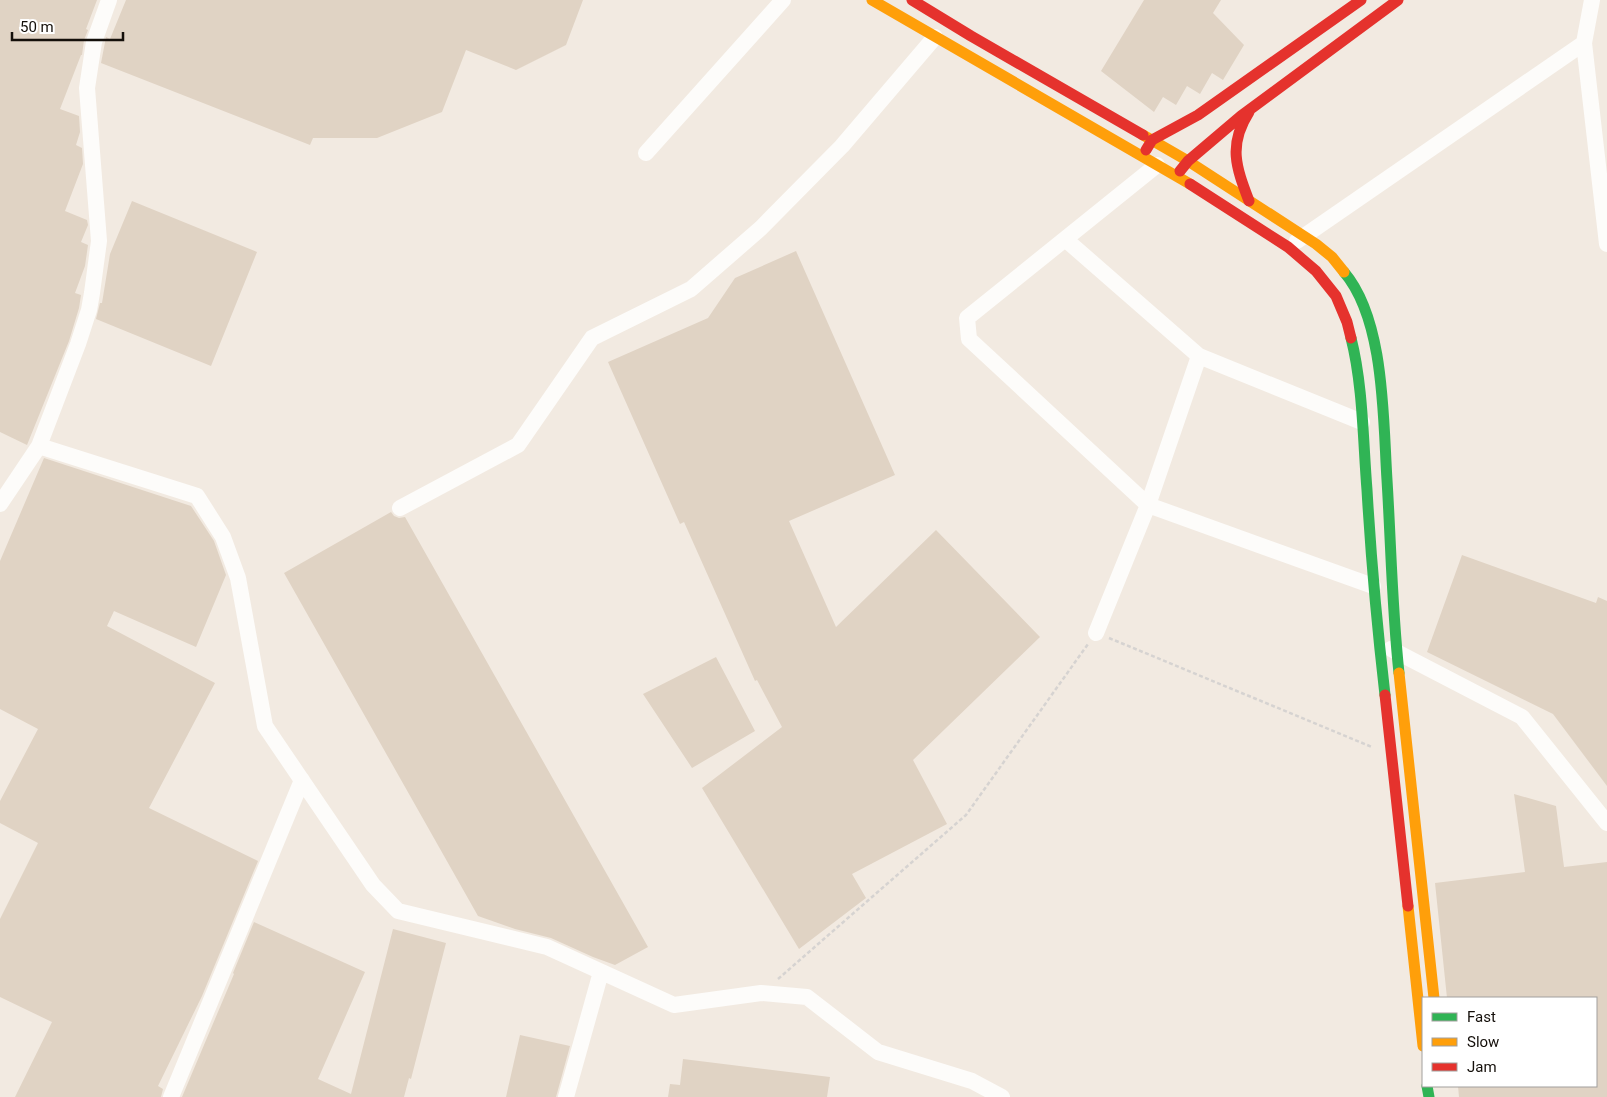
<svg xmlns="http://www.w3.org/2000/svg" width="1607" height="1097" font-family="Roboto,sans-serif">
<style>
.building{fill:#e0d3c4}
.lines{fill:none;stroke-linecap:round;stroke-linejoin:round}
.path{stroke:#d6d3d1;stroke-width:2.5;stroke-dasharray:4 2.5;stroke-linecap:butt}
.street{stroke:#fdfcfa;stroke-width:16}
.fast{stroke:#30b455;stroke-width:11}
.slow{stroke:#ff9f0a;stroke-width:11}
.jam{stroke:#e5322d;stroke-width:11}
</style>
<rect width="100%" height="100%" fill="#f2eae1"/>
<path class="building" d="M 0,0 L 97,0 L 86,29 L 88,30 L 84,40 L 82,55 L 81,55 L 60,109 L 79,116 L 80,132 L 76,145 L 82,148 L 83,164 L 65,211 L 87,220 L 88,225 L 81,242 L 88,245 L 85,266 L 75,293 L 81,295 L 79,308 L 69,341 L 27,445 L 0,432 Z
M 126,0 L 583,0 L 566,45 L 516,70 L 466,50 L 442,112 L 377,138 L 313,138 L 310,145 L 101,63 L 106,37 L 110,39 Z
M 1144,0 L 1221,0 L 1213,13 L 1244,45 L 1223,80 L 1212,73 L 1200,94 L 1187,86 L 1176,105 L 1163,97 L 1154,112 L 1101,71 Z
M 132,201 L 257,252 L 211,366 L 96,319 L 100,303 L 102,303 L 110,254 Z
M 796,251 L 895,475 L 789,521 L 836,627 L 936,530 L 1040,637 L 913,760 L 947,824 L 852,874 L 866,898 L 799,949 L 702,788 L 782,727 L 757,680 L 755,681 L 684,522 L 680,524 L 608,362 L 708,318 L 735,278 Z
M 44,458 L 191,506 L 214,541 L 226,575 L 196,647 L 114,611 L 107,626 L 215,683 L 149,808 L 258,861 L 202,996 L 158,1086 L 163,1089 L 161,1097 L 15,1097 L 52,1022 L 0,997 L 0,919 L 38,843 L 0,823 L 0,801 L 38,729 L 0,709 L 0,561 Z
M 391,512 L 394,516 L 399,518 L 405,517 L 648,947 L 615,965 L 593,957 L 551,938 L 515,929 L 478,916 L 284,573 Z
M 1462,555 L 1596,603 L 1598,597 L 1607,601 L 1607,786 L 1553,714 L 1427,652 Z
M 716,657 L 755,731 L 692,768 L 643,694 Z
M 1514,794 L 1556,806 L 1564,867 L 1607,862 L 1607,1097 L 1459,1097 L 1458,1086 L 1596,1086 L 1596,998 L 1447,998 L 1435,883 L 1525,872 Z
M 254,922 L 365,972 L 318,1079 L 351,1094 L 393,929 L 446,943 L 411,1079 L 409,1078 L 404,1097 L 182,1097 L 234,974 L 233,973 Z
M 520,1035 L 570,1046 L 556,1097 L 506,1097 Z
M 683,1059 L 830,1077 L 827,1097 L 668,1097 L 670,1084 L 680,1085 Z"/>
<g class="lines">
<path class="path" d="M 1109,638 L 1372,747
M 778,979 L 966,815 L 1088,644"/>
<path class="street" d="M 109,0 L 94,42 L 87,88 L 99,241 L 92,293 L 89,310 L 78,344 L 39,446 L 197,496 L 223,537 L 238,578 L 265,726 L 373,885 L 398,911 L 547,947 L 674,1005 L 761,993 L 807,997 L 878,1052 L 972,1081 L 1002,1097
M 1584,43 L 1607,244
M 646,153 L 783,0
M 1157,165 L 967,318 L 969,339 L 1148,505 L 1373,586
M 1065,239 L 1199,356
M 1297,241 L 1584,43 L 1592,0
M 0,504 L 39,446
M 400,508 L 518,445 L 592,338 L 691,289 L 761,228 L 842,146 L 935,37
M 1096,633 L 1148,505 L 1199,356 L 1362,422
M 1391,649 L 1522,717 L 1607,823
M 171,1097 L 302,780
M 566,1097 L 601,972"/>
<path class="fast" d="M 1344,272 C 1385,320 1383,419 1387,480 C 1391,544 1392,609 1399,673
M 1351,338 C 1363,385 1363,441 1367,490 C 1371,558 1377,626 1385,695
M 1427,1086 L 1429,1097"/>
<path class="slow" d="M 872,0 L 1190,184
M 1143,135 L 1188,161 L 1316,244 L 1332,257 L 1344,272
M 1399,673 L 1434,998
M 1408,906 L 1423,1046"/>
<path class="jam" d="M 912,0 L 971,36 L 1143,135
M 1249,112 C 1228,145 1236,167 1249,201
M 1146,150 L 1152,140 L 1198,115 L 1361,0
M 1180,171 L 1188,161 L 1241,116 L 1398,0
M 1190,184 L 1288,247 L 1316,271 L 1336,296 L 1347,322 L 1351,338
M 1385,695 L 1408,906"/>
</g>
<rect x="1422" y="997" width="175" height="90" fill="#ffffff" stroke="#a19f9d"/>
<rect x="1432" y="1013" width="25" height="8" fill="#30b455" stroke="#a19f9d"/>
<text x="1467" y="1022" font-size="15" fill="#140f0a">Fast</text>
<rect x="1432" y="1038" width="25" height="8" fill="#ff9f0a" stroke="#a19f9d"/>
<text x="1467" y="1047" font-size="15" fill="#140f0a">Slow</text>
<rect x="1432" y="1063" width="25" height="8" fill="#e5322d" stroke="#a19f9d"/>
<text x="1467" y="1072" font-size="15" fill="#140f0a">Jam</text>
<path d="M12 32v8h111v-8" fill="none" stroke="#140f0a" stroke-width="2.5"/>
<text x="20" y="32" font-size="15" fill="#140f0a" stroke="#ffffff" stroke-width="4" paint-order="stroke">50 m</text>
</svg>
